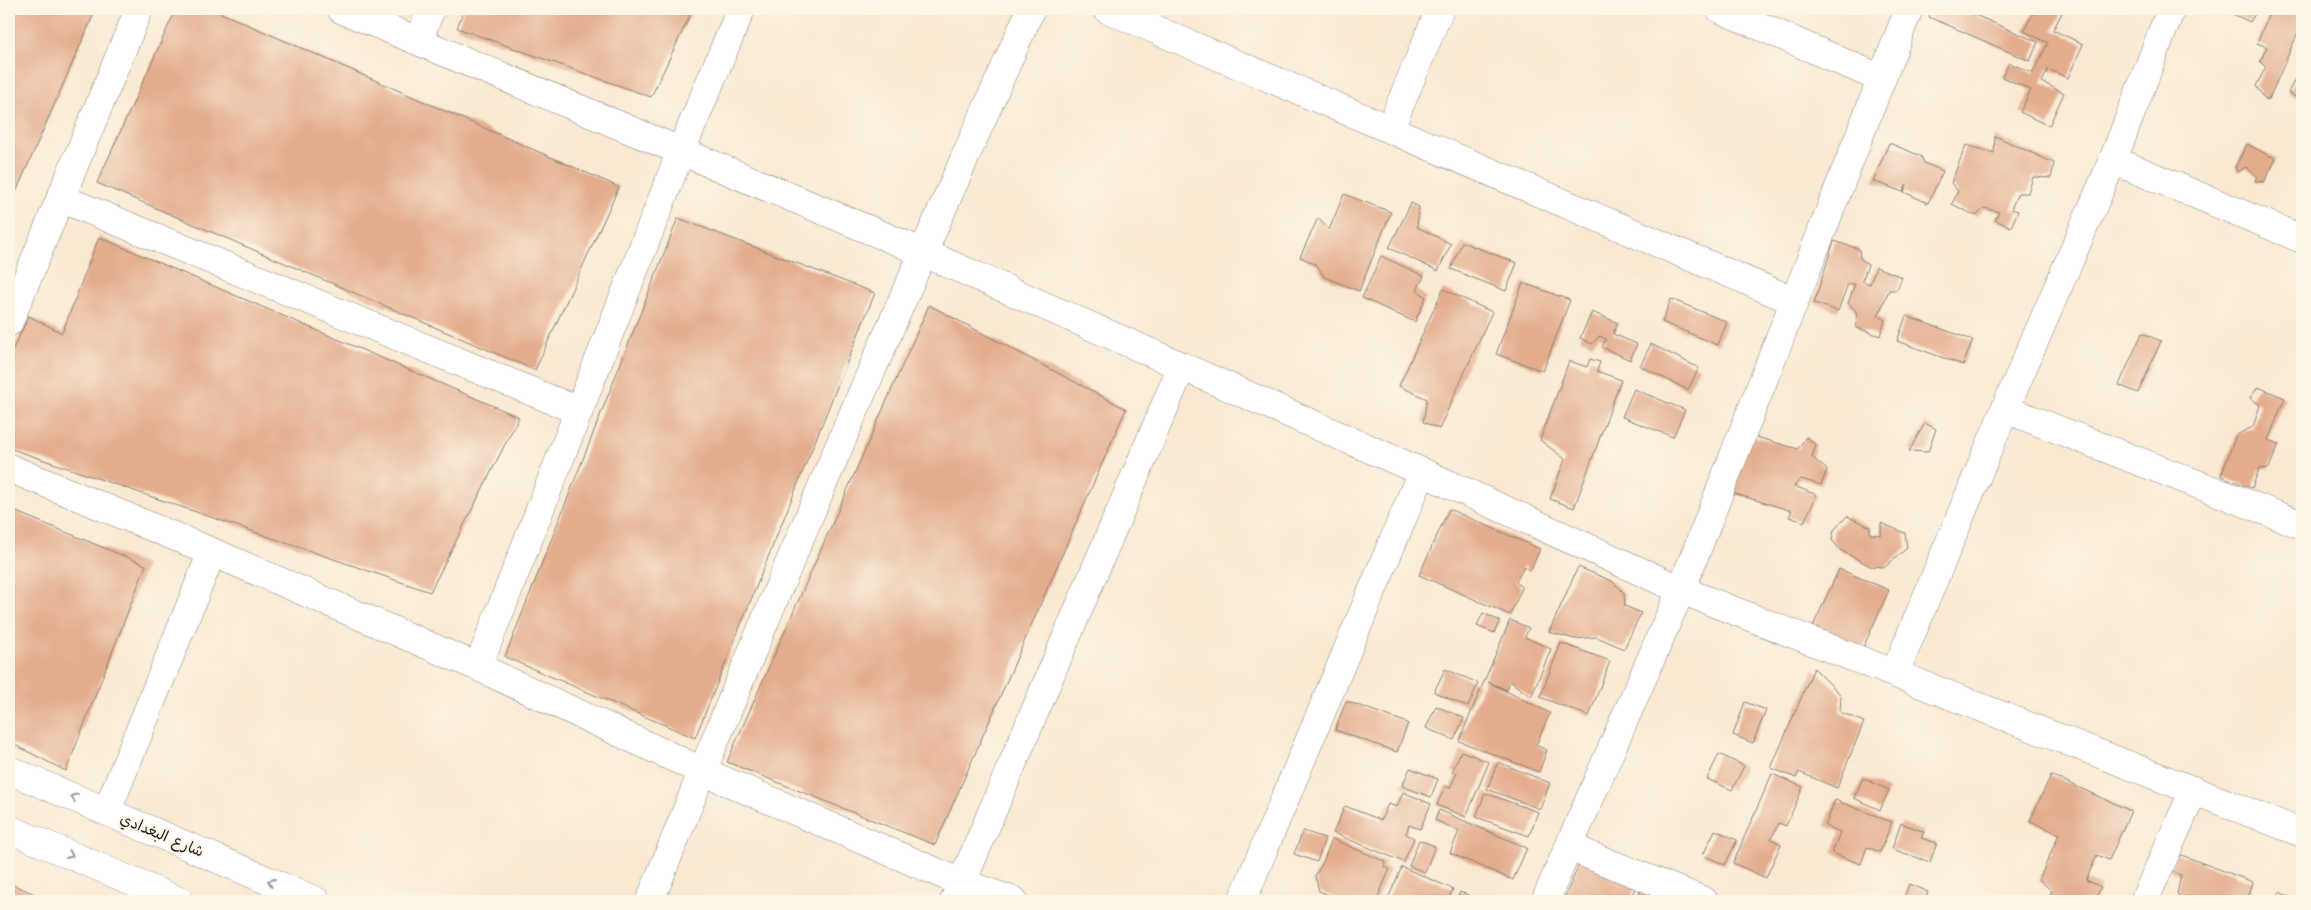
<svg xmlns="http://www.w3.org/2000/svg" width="2311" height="910" font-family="Kalam,'Playpen Sans Arabic',sans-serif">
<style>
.building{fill:#e4ae8e}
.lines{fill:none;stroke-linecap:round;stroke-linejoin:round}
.minor-casing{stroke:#8a8278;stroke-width:29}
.tertiary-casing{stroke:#8a8278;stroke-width:29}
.minor{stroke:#fff;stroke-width:28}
.tertiary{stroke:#fff;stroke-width:28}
.oneway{stroke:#999}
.labels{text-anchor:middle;stroke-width:4.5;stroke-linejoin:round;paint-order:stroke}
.street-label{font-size:15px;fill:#1c1c1c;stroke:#fcf5e5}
</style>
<rect width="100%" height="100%" fill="#fcf5e5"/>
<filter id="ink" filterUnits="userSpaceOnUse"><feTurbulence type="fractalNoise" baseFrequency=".02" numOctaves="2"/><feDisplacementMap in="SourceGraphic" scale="10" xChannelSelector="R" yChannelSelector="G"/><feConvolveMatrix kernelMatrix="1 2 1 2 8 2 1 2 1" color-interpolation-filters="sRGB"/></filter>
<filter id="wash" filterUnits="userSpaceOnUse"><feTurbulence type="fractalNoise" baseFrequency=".0096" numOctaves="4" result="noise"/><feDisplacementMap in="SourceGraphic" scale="20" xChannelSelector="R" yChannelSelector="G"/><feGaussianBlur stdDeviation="1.12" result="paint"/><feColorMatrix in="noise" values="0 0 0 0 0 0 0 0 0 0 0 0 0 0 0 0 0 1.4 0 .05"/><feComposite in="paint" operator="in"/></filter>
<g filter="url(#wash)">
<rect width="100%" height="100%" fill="#f9e9d3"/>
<g id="blocks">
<path class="building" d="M 9,9 L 96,9 L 9,208 Z
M 176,9 L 212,9 L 619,187 L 535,370 L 97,183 Z
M 464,9 L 693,9 L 651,97 L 457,28 Z
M 1933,9 L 1961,9 L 2038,42 L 2030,61 L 1929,17 Z
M 2035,9 L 2064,9 L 2053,30 L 2083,44 L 2068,78 L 2048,69 L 2042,82 L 2064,93 L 2049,126 L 2020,112 L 2031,90 L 2002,77 L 2009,63 L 2033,73 L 2048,43 L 2024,31 Z
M 2222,9 L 2258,9 L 2250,22 Z
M 2271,9 L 2302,9 L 2302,23 L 2269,99 L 2265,99 L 2256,86 L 2266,67 L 2260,62 L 2267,47 L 2257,43 Z
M 2302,64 L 2302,100 L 2288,93 Z
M 1995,136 L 2054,163 L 2051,178 L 2033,177 L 2028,193 L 2018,193 L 2011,209 L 2018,211 L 2011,227 L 1995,220 L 1999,212 L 1984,208 L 1976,216 L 1952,204 L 1958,191 L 1951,183 L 1966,145 L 1994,153 Z
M 1889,143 L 1921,156 L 1924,163 L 1943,171 L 1928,203 L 1904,192 L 1907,184 L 1903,192 L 1873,181 Z
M 2247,144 L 2276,159 L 2264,182 L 2255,181 L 2257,176 L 2246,167 L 2238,172 L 2235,167 Z
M 1344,194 L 1391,212 L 1359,291 L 1324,277 L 1317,265 L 1300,257 L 1318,218 L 1329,230 Z
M 1411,203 L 1419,207 L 1417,227 L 1451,244 L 1438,271 L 1389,248 Z
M 678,218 L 875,293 L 695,738 L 505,657 Z
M 99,237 L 519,417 L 430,592 L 9,448 L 9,357 L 29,316 L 62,333 Z
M 1834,241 L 1859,249 L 1860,258 L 1868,265 L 1862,281 L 1870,284 L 1876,267 L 1902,277 L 1897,290 L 1889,290 L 1878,316 L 1885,320 L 1880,336 L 1857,328 L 1856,311 L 1848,303 L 1855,284 L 1848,284 L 1838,311 L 1814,303 Z
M 1462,242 L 1517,263 L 1506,291 L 1451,269 Z
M 1381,256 L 1424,276 L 1417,290 L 1426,297 L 1415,322 L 1362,298 Z
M 1523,283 L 1570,300 L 1543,371 L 1496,354 Z
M 1443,289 L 1492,312 L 1439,429 L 1423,422 L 1427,399 L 1399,386 Z
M 1671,299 L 1727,322 L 1718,345 L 1662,322 Z
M 929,305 L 1126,409 L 935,845 L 727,762 Z
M 1592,312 L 1618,323 L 1613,334 L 1637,344 L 1630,360 L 1602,347 L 1606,339 L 1599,336 L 1592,344 L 1580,338 Z
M 1906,316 L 1973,340 L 1963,365 L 1897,341 Z
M 2142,333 L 2161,341 L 2138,393 L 2119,385 Z
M 1651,344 L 1699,368 L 1688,390 L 1640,366 Z
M 1590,359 L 1600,362 L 1597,371 L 1621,380 L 1574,508 L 1550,499 L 1565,459 L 1540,440 L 1569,361 L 1587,367 Z
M 2258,387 L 2285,398 L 2268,440 L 2279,444 L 2269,468 L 2259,469 L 2252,488 L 2221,476 L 2236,435 L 2253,427 L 2260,405 L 2250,398 Z
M 1634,389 L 1685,410 L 1673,437 L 1622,417 Z
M 1925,423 L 1936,429 L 1928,452 L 1909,451 Z
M 1749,435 L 1798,449 L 1806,437 L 1816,445 L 1812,457 L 1827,470 L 1821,485 L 1801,479 L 1794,486 L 1817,495 L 1804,522 L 1789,517 L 1792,511 L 1732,493 Z
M 9,509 L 146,565 L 66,771 L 9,742 Z
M 1449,509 L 1540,549 L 1530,571 L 1524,566 L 1516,582 L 1522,588 L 1510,615 L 1419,575 Z
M 1847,516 L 1870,527 L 1870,534 L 1881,535 L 1881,523 L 1905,533 L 1907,548 L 1885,567 L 1870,566 L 1840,550 L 1832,540 L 1834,530 Z
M 1578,567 L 1612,581 L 1624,593 L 1625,606 L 1641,613 L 1624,649 L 1597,637 L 1575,639 L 1549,632 Z
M 1839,569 L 1889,590 L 1863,648 L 1813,626 Z
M 1483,613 L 1500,621 L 1494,633 L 1477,626 Z
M 1510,620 L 1529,628 L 1525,637 L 1551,649 L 1531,697 L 1510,681 L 1507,690 L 1488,682 L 1550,713 L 1536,745 L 1547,750 L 1539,772 L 1459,741 Z
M 1561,643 L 1610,661 L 1589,716 L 1540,697 Z
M 1814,668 L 1841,695 L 1840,712 L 1864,722 L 1837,788 L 1799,772 L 1796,778 L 1771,768 Z
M 1445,669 L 1478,683 L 1468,707 L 1434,692 Z
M 1346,701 L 1408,723 L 1397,752 L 1335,730 Z
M 1745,702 L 1766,710 L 1753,743 L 1733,735 Z
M 1436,706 L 1464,718 L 1454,740 L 1426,728 Z
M 1461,751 L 1489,762 L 1466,817 L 1437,805 L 1445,786 L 1450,788 L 1457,773 L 1452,772 Z
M 1719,754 L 1744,766 L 1732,790 L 1707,779 Z
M 1498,762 L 1550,783 L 1540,809 L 1487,789 Z
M 1410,768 L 1438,779 L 1431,797 L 1402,786 Z
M 1772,774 L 1803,787 L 1786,826 L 1779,823 L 1771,839 L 1781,844 L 1766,878 L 1733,863 Z
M 2051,775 L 2131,811 L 2109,860 L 2097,855 L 2086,880 L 2101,887 L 2095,901 L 2047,901 L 2052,891 L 2039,880 L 2059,834 L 2030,821 Z
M 1863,778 L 1889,790 L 1880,810 L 1854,798 Z
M 1403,792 L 1431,804 L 1420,829 L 1409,825 L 1406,834 L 1414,838 L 1404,862 L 1333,833 L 1345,806 L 1381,820 L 1388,804 L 1397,807 Z
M 1485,793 L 1538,812 L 1529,836 L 1476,817 Z
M 1835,800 L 1892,822 L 1880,852 L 1867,847 L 1861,864 L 1832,853 L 1840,832 L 1825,826 Z
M 1439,810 L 1527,848 L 1513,880 L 1450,853 L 1459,831 L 1435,820 Z
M 1901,823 L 1924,832 L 1921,838 L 1937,843 L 1930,862 L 1892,849 Z
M 1715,830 L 1737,840 L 1725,865 L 1703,855 Z
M 1303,831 L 1325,838 L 1317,862 L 1294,854 Z
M 1332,839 L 1386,862 L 1384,867 L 1390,869 L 1376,901 L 1344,901 L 1319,891 L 1315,876 L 1323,862 Z
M 1419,840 L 1435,846 L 1425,872 L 1409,866 Z
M 2176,853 L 2253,882 L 2247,901 L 2184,901 L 2177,894 L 2181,875 L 2170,871 Z
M 1583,856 L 1639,880 L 1629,901 L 1563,901 Z
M 1402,867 L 1453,889 L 1448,901 L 1387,901 Z
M 9,883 L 51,901 L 9,901 Z
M 1909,884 L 1928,892 L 1925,901 L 1903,901 Z
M 1643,885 L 1682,901 L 1636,901 Z
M 1460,892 L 1483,901 L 1456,901 Z
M 2280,892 L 2297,901 L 2275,901 Z"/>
</g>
</g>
<g filter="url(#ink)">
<use href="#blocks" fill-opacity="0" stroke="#8a8278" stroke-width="1"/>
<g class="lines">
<defs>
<path id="minor" d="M 341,9 L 922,252 L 1422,472 L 1681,590 L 2302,833
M 1107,9 L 1794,301
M 1720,9 L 1882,79
M 418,41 L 431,9
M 1390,129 L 1440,9
M 2113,160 L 2302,239
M 60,198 L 579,411
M 9,322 L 139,9
M 2005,409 L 2302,525
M 9,468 L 212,552 L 478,667 L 702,771 L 962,883 L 1014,901
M 478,667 L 681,151 L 741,9
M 1895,673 L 2005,409 L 2113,160 L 2171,9
M 107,811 L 212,552
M 1569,847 L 1704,901
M 650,901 C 770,601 899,304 1031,9
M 954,901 L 1182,366
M 1242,901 L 1422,472
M 1545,901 L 1681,590 L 1909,9
M 2144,901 L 2194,790"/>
<path id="tertiary" d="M 9,770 L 316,901
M 9,829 L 179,901"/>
</defs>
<use href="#minor" class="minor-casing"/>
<use href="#tertiary" class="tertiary-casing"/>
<use href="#minor" class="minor"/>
<use href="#tertiary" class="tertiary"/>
</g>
<defs><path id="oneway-chevron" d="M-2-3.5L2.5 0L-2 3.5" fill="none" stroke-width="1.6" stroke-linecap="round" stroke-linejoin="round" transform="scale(1.25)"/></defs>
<g class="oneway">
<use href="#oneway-chevron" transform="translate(74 797) rotate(-157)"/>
<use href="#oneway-chevron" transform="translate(70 855) rotate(23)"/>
<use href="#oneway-chevron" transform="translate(271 882) rotate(-157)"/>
</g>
</g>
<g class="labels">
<g class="street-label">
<text transform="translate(162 835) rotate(23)" y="5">شارع البغدادي</text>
</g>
</g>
<rect width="2311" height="910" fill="none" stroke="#fcf5e5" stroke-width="30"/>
</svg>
